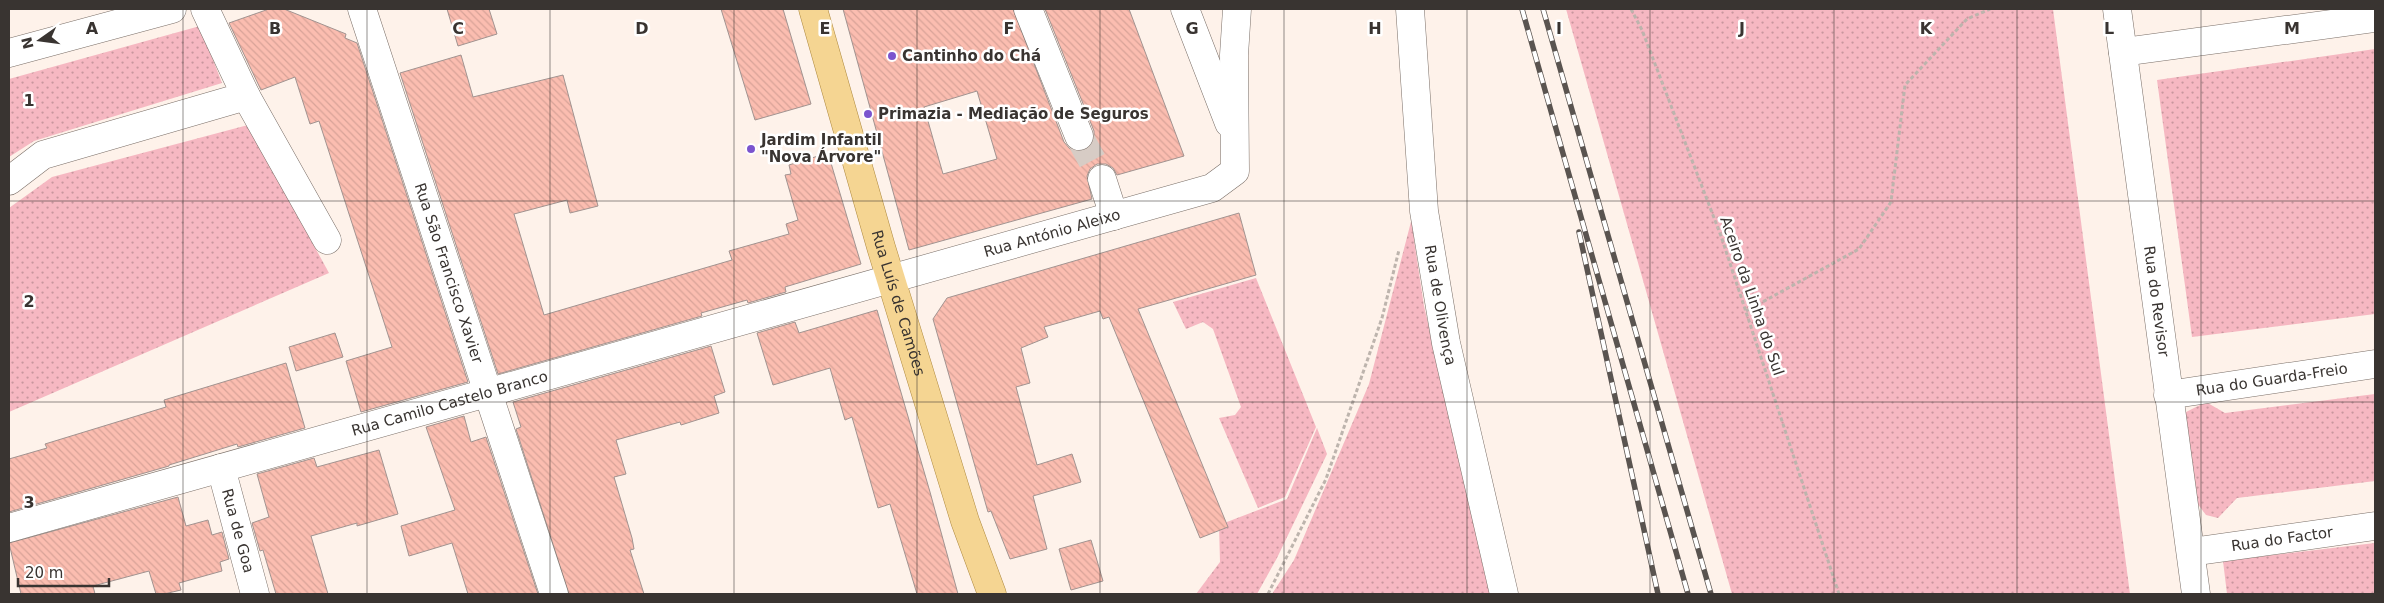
<svg xmlns="http://www.w3.org/2000/svg" width="2384" height="603" font-family="'DejaVu Sans',sans-serif">
<style>
.grass{fill:url(#grass-dots)}
.building{fill:url(#building-back-hatch);stroke:#a19390;fill-rule:evenodd}
.lines{fill:none;stroke-linecap:round;stroke-linejoin:round}
.minor-tunnel{stroke:#d7ccc5;stroke-width:28;stroke-dasharray:28 14;stroke-linecap:butt}
.minor-casing{stroke:#7a6f68;stroke-width:29}
.major-casing{stroke:#af8a41;stroke-width:29}
.path{stroke:#bdb4ad;stroke-width:3;stroke-dasharray:4 2.5;stroke-linecap:butt}
.minor{stroke:#fff;stroke-width:28}
.major{stroke:#f5d592;stroke-width:28}
.rail-casing{stroke:#5a5450;stroke-width:5.5}
.rail{stroke:#fff;stroke-width:4;stroke-dasharray:11;stroke-linecap:butt}
.grid{fill:none;stroke:#393431;stroke-width:1;stroke-opacity:0.55}
.poi-dot{fill:#7b54ce;stroke:#fff;stroke-width:2}
.labels{text-anchor:middle;stroke-width:5;stroke-linejoin:round;paint-order:stroke}
.poi-label{font-size:15px;font-weight:bold;fill:#393431;stroke:#fff;text-anchor:start}
.street-label{font-size:15px;fill:#393431;stroke:#fff}
.grid-label{font-size:16px;text-anchor:middle;font-weight:bold;fill:#393431;stroke:#fff;stroke-width:5;stroke-linejoin:round;paint-order:stroke}
</style>
<defs>
<pattern id="grass-dots" width="8" height="8" patternUnits="userSpaceOnUse" patternTransform="scale(1.25)"><rect width="8" height="8" fill="#f6b8c2"/><path d="M2 2h.1M6 6h.1" fill="none" stroke="#c8969e" stroke-width="1.8" stroke-linecap="round"/></pattern>
<pattern id="building-back-hatch" width="6" height="6" patternUnits="userSpaceOnUse" patternTransform="scale(1.25)"><rect width="6" height="6" fill="#fbbdb0"/><path d="M-1 5l2 2M0 0l6 6M5-1l2 2" fill="none" stroke="#d8a398"/></pattern>
</defs>
<rect width="100%" height="100%" fill="#fef2ea"/>
<path class="grass" d="M 1566,9 L 2053,9 L 2130,594 L 1732,594 Z
M 200,26 L 222,83 L 34,141 L 9,157 L 9,79 Z
M 2375,49 L 2375,314 L 2192,337 L 2157,80 Z
M 248,125 L 329,273 L 9,412 L 9,208 L 52,177 Z
M 1413,214 L 1414,240 L 1424,306 L 1491,594 L 1272,594 L 1294,560 L 1369,384 Z
M 1256,278 L 1316,427 L 1285,497 L 1258,508 L 1219,418 L 1235,415 L 1241,407 L 1213,329 L 1203,322 L 1186,329 L 1173,302 Z
M 2375,394 L 2375,481 L 2237,498 L 2218,518 L 2206,515 L 2194,499 L 2186,423 L 2186,412 L 2206,402 L 2225,413 Z
M 1317,428 L 1327,454 L 1277,558 L 1257,594 L 1196,594 L 1220,562 L 1219,525 L 1287,499 Z
M 2375,543 L 2375,594 L 2227,594 L 2223,561 Z"/>
<path class="building" d="M 269,9 L 284,9 L 346,34 L 345,38 L 357,43 L 468,382 L 361,412 L 346,361 L 392,347 L 319,121 L 310,124 L 295,77 L 261,90 L 229,23 Z
M 447,9 L 489,9 L 497,34 L 458,46 Z
M 721,9 L 783,9 L 811,104 L 755,120 Z
M 843,9 L 1013,9 L 1064,142 L 1070,149 L 1077,151 L 1085,150 L 1092,145 L 1094,139 L 1094,131 L 1045,9 L 1129,9 L 1184,156 L 1117,175 L 1113,168 L 1106,164 L 1097,164 L 1090,169 L 1087,176 L 1092,199 L 909,250 ZM 977,91 L 997,159 L 943,174 L 924,107 Z
M 461,55 L 473,97 L 563,75 L 598,206 L 570,213 L 567,200 L 514,214 L 544,315 L 732,260 L 729,251 L 789,234 L 786,224 L 798,220 L 785,175 L 791,174 L 789,165 L 828,153 L 861,264 L 785,287 L 786,292 L 748,303 L 747,300 L 701,313 L 702,316 L 498,374 L 400,73 Z
M 1239,213 L 1256,275 L 1138,309 L 1228,527 L 1200,538 L 1109,317 L 1103,319 L 1100,311 L 1044,327 L 1048,337 L 1021,348 L 1030,383 L 1016,387 L 1037,465 L 1072,454 L 1081,482 L 1033,496 L 1047,549 L 1010,559 L 991,511 L 988,512 L 933,319 L 947,298 Z
M 877,310 L 930,492 L 958,594 L 917,594 L 890,504 L 878,508 L 852,417 L 845,420 L 830,368 L 773,385 L 757,333 L 795,322 L 799,333 Z
M 335,333 L 343,357 L 296,371 L 289,347 Z
M 711,346 L 725,392 L 714,396 L 719,413 L 681,425 L 680,422 L 616,440 L 626,474 L 614,477 L 632,538 L 634,549 L 630,550 L 644,594 L 569,594 L 516,429 L 521,427 L 513,402 Z
M 286,363 L 305,428 L 238,447 L 237,444 L 169,465 L 169,466 L 9,512 L 9,459 L 47,448 L 45,444 L 166,407 L 164,400 Z
M 464,416 L 471,442 L 486,437 L 538,594 L 468,594 L 452,543 L 409,556 L 401,526 L 455,510 L 426,427 Z
M 379,450 L 398,514 L 357,526 L 357,523 L 311,536 L 328,594 L 276,594 L 263,550 L 260,551 L 252,523 L 269,517 L 257,474 L 314,458 L 317,467 Z
M 178,497 L 186,526 L 208,520 L 212,535 L 222,532 L 229,559 L 220,562 L 222,571 L 179,583 L 181,590 L 164,594 L 156,594 L 149,571 L 93,586 L 95,594 L 21,594 L 9,543 Z
M 1091,540 L 1103,581 L 1071,590 L 1059,549 Z"/>
<g class="lines">
<path class="minor-tunnel" d="M 1079,136 L 1102,179"/>
<defs>
<g id="minor">
<path id="s1" d="M 362,9 L 554,594"/>
<path d="M 1028,9 L 1079,136"/>
<path d="M 1185,9 L 1229,123"/>
<path id="s2" d="M 1410,9 L 1424,211 L 1446,343 L 1504,594"/>
<path id="s3" d="M 2117,9 L 2196,594"/>
<path d="M 2123,52 L 2375,18"/>
<path d="M 9,53 L 172,9"/>
<path d="M 246,96 L 327,240"/>
<path d="M 1102,179 L 1114,216"/>
<path d="M 9,181 L 43,155 L 246,96 L 205,9"/>
<path id="s4" d="M 2168,395 L 2375,364"/>
<path id="s5" d="M 221,468 L 255,594"/>
<path id="s6" d="M 9,528 L 1212,188 L 1235,171 L 1234,55 L 1237,9"/>
<path id="s7" d="M 2191,552 L 2375,526"/>
</g>
<g id="major">
<path id="s8" d="M 813,9 L 881,247 L 965,521 L 992,594"/>
</g>
</defs>
<use href="#minor" class="minor-casing"/>
<use href="#major" class="major-casing"/>
<path class="path" d="M 1631,9 L 1642,30 L 1721,236 L 1839,594
M 1746,311 L 1859,249 L 1891,202 L 1905,85 L 1967,19 L 1990,9
M 1268,594 L 1326,479 L 1382,318 L 1399,250"/>
<use href="#minor" class="minor"/>
<use href="#major" class="major"/>
<defs>
<path id="rail" d="M 1522,9 L 1688,594
M 1543,9 L 1711,594
M 1579,232 L 1658,594"/>
</defs>
<use href="#rail" class="rail-casing"/>
<use href="#rail" class="rail"/>
</g>
<path class="grid" d="M 183,9 L 183,594M 367,9 L 367,594M 550,9 L 550,594M 734,9 L 734,594M 917,9 L 917,594M 1100,9 L 1100,594M 1284,9 L 1284,594M 1467,9 L 1467,594M 1650,9 L 1650,594M 1834,9 L 1834,594M 2017,9 L 2017,594M 2201,9 L 2201,594M 9,201 L 2375,201M 9,402 L 2375,402"/>
<g class="poi-dot">
<circle cx="892" cy="56" r="5"/>
<circle cx="868" cy="114" r="5"/>
<circle cx="751" cy="149" r="5"/>
</g>
<g class="labels">
<g class="poi-label">
<text x="902" y="61">Cantinho do Chá</text>
<text x="878" y="119">Primazia - Mediação de Seguros</text>
<text x="761" y="145">Jardim Infantil<tspan x="761" dy="17">"Nova Árvore"</tspan></text>
</g>
<g class="street-label">
<text dy="5" stroke="none"><textPath href="#s6" startOffset="1084">Rua António Aleixo</textPath></text>
<text dy="5" stroke="none"><textPath href="#s1" startOffset="278">Rua São Francisco Xavier</textPath></text>
<text transform="translate(1752 296) rotate(71)" y="5">Aceiro da Linha do Sul</text>
<text dy="5" stroke="none"><textPath href="#s3" startOffset="295">Rua do Revisor</textPath></text>
<text dy="5" stroke="none"><textPath href="#s8" startOffset="306">Rua Luís de Camões</textPath></text>
<text dy="5" stroke="none"><textPath href="#s2" startOffset="298">Rua de Olivença</textPath></text>
<text dy="5" stroke="none"><textPath href="#s4" startOffset="105">Rua do Guarda-Freio</textPath></text>
<text dy="5" stroke="none"><textPath href="#s6" startOffset="458">Rua Camilo Castelo Branco</textPath></text>
<text dy="5" stroke="none"><textPath href="#s5" startOffset="65">Rua de Goa</textPath></text>
<text dy="5" stroke="none"><textPath href="#s7" startOffset="92">Rua do Factor</textPath></text>
</g>
</g>
<g class="grid-label">
<text x="92" y="34">A</text>
<text x="275" y="34">B</text>
<text x="458" y="34">C</text>
<text x="642" y="34">D</text>
<text x="825" y="34">E</text>
<text x="1009" y="34">F</text>
<text x="1192" y="34">G</text>
<text x="1375" y="34">H</text>
<text x="1559" y="34">I</text>
<text x="1742" y="34">J</text>
<text x="1926" y="34">K</text>
<text x="2109" y="34">L</text>
<text x="2292" y="34">M</text>
<text x="29" y="106">1</text>
<text x="29" y="307">2</text>
<text x="29" y="508">3</text>
</g>
<rect width="2384" height="603" fill="none" stroke="#393431" stroke-width="20"/>
<g transform="translate(40 40) rotate(256)" stroke="#ffffff" stroke-width="4" paint-order="stroke">
<path d="M0-4L9 19L0 12L-9 19Z" fill="#393431"/>
<text y="-8" font-size="14" font-weight="bold" text-anchor="middle" fill="#393431">N</text>
</g>
<path d="M18 578v8h91v-8" fill="none" stroke="#393431" stroke-width="2.5"/>
<text x="25" y="578" font-size="15" fill="#393431" stroke="#ffffff" stroke-width="4" paint-order="stroke">20 m</text>
</svg>
